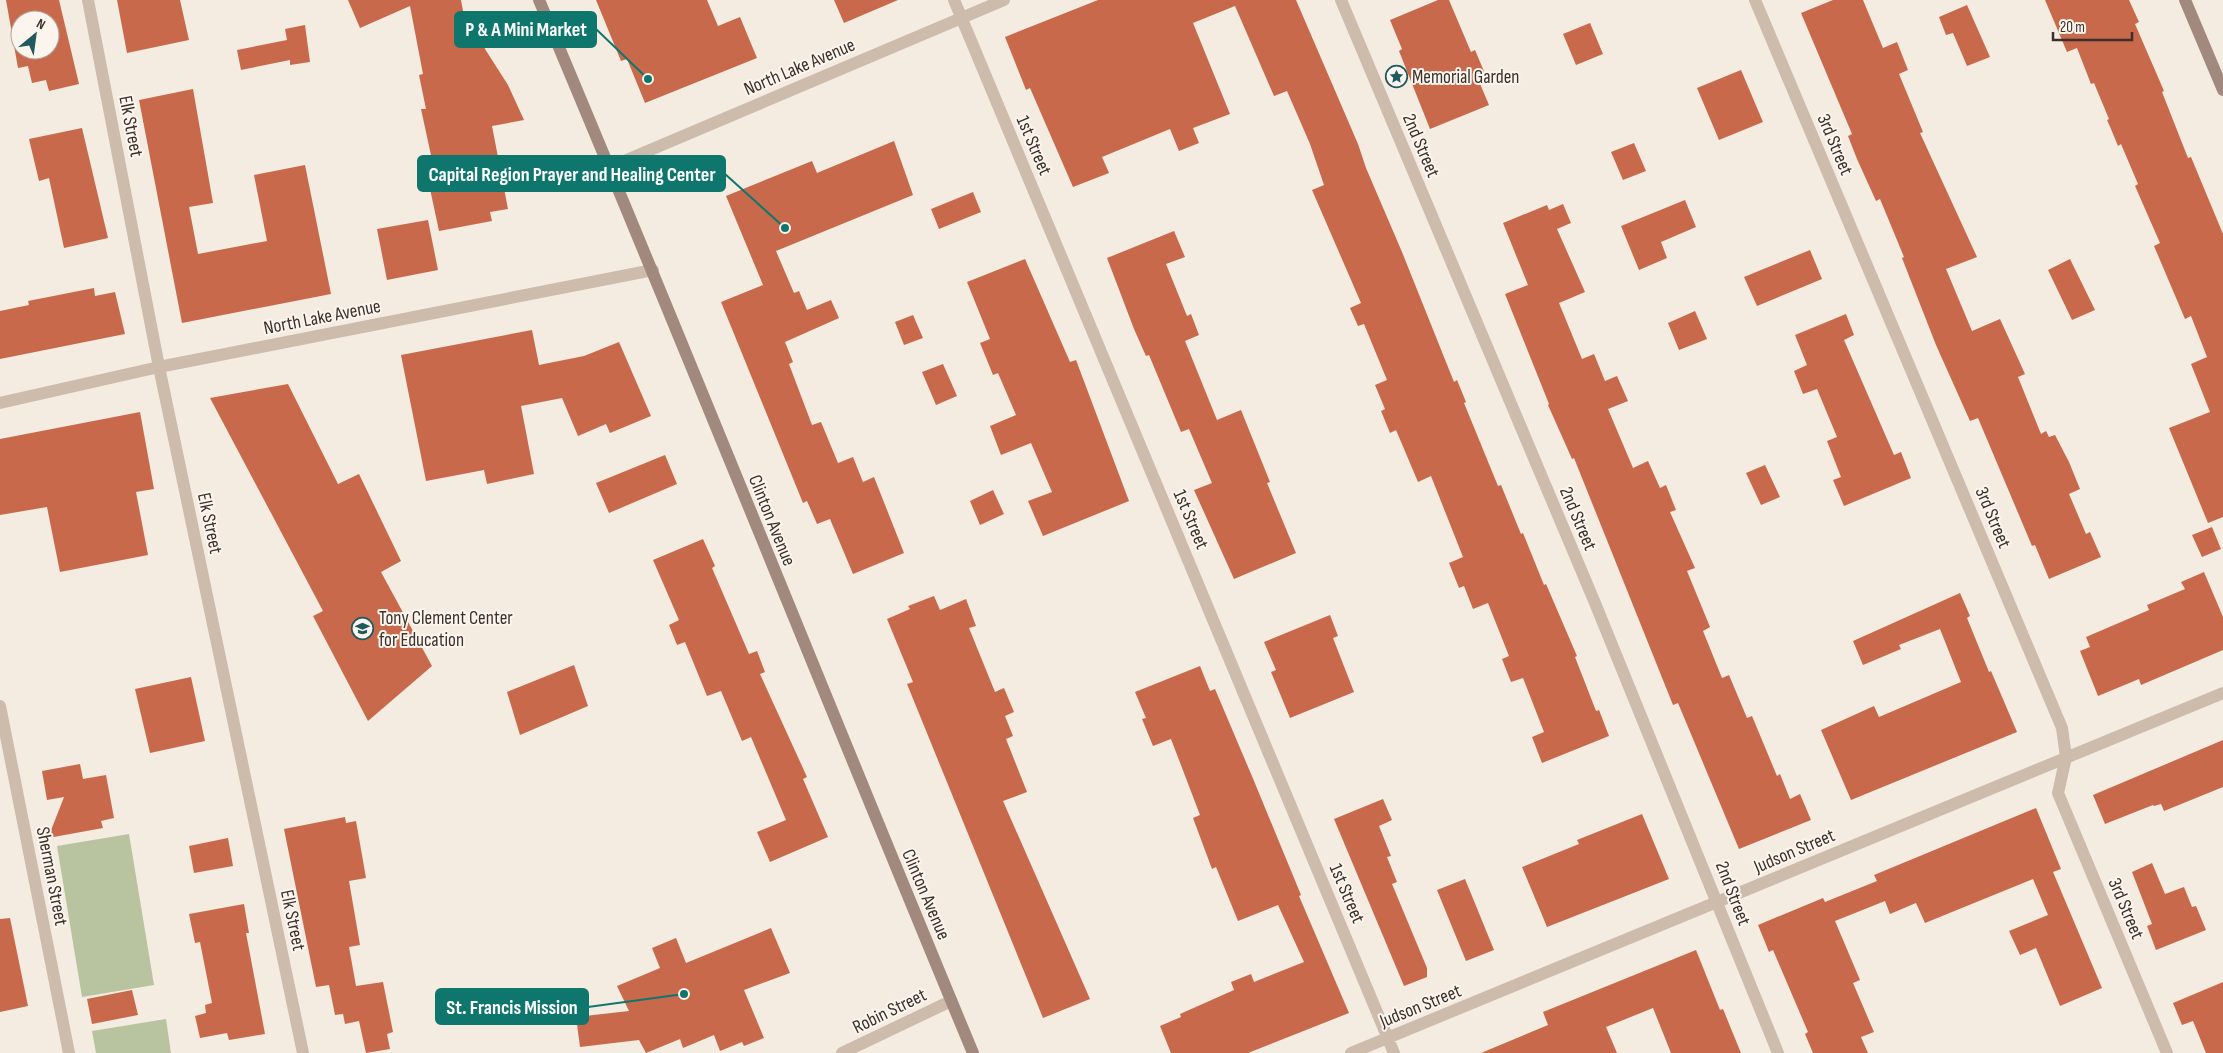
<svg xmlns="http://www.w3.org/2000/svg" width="2223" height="1053" font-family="'Sofia Sans Condensed',sans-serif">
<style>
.green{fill:#b8c4a0}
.building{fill:#c8694b;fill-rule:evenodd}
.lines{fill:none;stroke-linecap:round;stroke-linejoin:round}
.street{stroke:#cdbbac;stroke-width:12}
.secondary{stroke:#a18a7d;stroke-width:12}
.labels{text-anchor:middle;stroke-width:4;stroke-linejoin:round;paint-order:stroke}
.street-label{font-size:19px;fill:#3b302b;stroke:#fbf5ee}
.poi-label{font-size:19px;fill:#3b302b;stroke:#fbf5ee;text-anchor:start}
.leader{fill:none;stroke:#0f766e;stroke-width:2}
.callout-dot{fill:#0f766e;stroke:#fbf5ee;stroke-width:2}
.callout{fill:#0f766e;stroke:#0f766e;stroke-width:2}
.callout-label{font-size:20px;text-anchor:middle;font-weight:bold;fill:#fff}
</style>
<rect width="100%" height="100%" fill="#f4ebe1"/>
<path class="green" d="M 129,834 L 154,985 L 82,997 L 57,846 Z
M 166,1019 L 171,1053 L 96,1053 L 92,1031 Z"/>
<path class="building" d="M 6,0 L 59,0 L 79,84 L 49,91 L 46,80 L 32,83 L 28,66 L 18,68 ZM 20,20 L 50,20 L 50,50 L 20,50 Z
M 117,0 L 180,0 L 189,40 L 127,53 Z
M 348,0 L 461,0 L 468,38 L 482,35 L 485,49 L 508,85 L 524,120 L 492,126 L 508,209 L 490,212 L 492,221 L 439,231 L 426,170 L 434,169 L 421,109 L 426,109 L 419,75 L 423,74 L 410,6 L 360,28 Z
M 596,0 L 707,0 L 718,26 L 740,17 L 757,58 L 645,103 L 627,59 L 621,61 Z
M 834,0 L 898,0 L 844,23 Z
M 1098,0 L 1296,0 L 1358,144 L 1366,168 L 1402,252 L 1454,382 L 1457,380 L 1466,402 L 1464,403 L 1498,486 L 1501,485 L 1521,534 L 1523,533 L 1544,585 L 1546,584 L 1577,656 L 1575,657 L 1596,711 L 1599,710 L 1609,736 L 1542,763 L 1532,737 L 1544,732 L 1523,678 L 1511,682 L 1502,659 L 1509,656 L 1488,603 L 1473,609 L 1464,586 L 1459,588 L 1449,563 L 1463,557 L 1431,476 L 1418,482 L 1396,430 L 1390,433 L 1381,411 L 1385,409 L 1375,385 L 1387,380 L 1364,324 L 1358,326 L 1350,308 L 1361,303 L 1312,190 L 1324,185 L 1310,144 L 1287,91 L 1274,96 L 1235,6 L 1193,23 L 1230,114 L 1193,128 L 1199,143 L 1179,151 L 1170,129 L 1102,157 L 1109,173 L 1073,187 L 1030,88 L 1026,90 L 1005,37 Z
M 1438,0 L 1449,0 L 1471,52 L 1475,50 L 1486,76 L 1478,79 L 1489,105 L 1430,129 L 1399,51 L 1402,49 L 1390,20 Z
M 1833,0 L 1863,0 L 1883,48 L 1897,42 L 1908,70 L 1899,74 L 1923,132 L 1920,133 L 1977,257 L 1946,269 L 1972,331 L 2000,319 L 2025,374 L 2018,377 L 2041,434 L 2046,431 L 2049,437 L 2055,435 L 2069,462 L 2080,489 L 2069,494 L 2086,534 L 2090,532 L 2101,557 L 2049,579 L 2035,545 L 2032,546 L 1978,418 L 1970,421 L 1936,345 L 1902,258 L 1904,257 L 1880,199 L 1876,201 L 1857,159 L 1848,136 L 1852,134 L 1801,13 Z
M 2045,0 L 2129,0 L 2139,22 L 2135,24 L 2164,91 L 2162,92 L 2188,158 L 2191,157 L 2223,234 L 2223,517 L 2208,523 L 2169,428 L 2210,412 L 2191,364 L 2207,357 L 2191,316 L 2185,319 L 2154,246 L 2160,243 L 2135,186 L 2138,184 L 2121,144 L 2118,146 L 2111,129 L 2107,120 L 2109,119 L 2094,83 L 2091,84 L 2077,48 L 2067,52 Z
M 1967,5 L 1990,57 L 1967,66 L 1953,33 L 1946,35 L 1939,17 Z
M 1590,23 L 1603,54 L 1576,65 L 1563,34 Z
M 305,25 L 310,62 L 290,65 L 290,60 L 241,70 L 237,50 L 287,40 L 285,29 Z
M 1741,70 L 1763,122 L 1719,140 L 1697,88 Z
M 193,89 L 213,203 L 189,207 L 198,254 L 267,241 L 254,175 L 305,165 L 331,294 L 182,323 L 139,100 Z
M 82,128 L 108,238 L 64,248 L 49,178 L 39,181 L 29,139 Z
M 894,141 L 913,195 L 776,251 L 794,293 L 799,291 L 807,310 L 831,300 L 839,318 L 785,342 L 793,362 L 789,364 L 812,425 L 821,422 L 838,463 L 853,457 L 863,482 L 874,477 L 904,553 L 853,574 L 830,519 L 817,524 L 807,501 L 803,503 L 721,302 L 763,285 L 726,196 L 812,161 L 817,173 Z
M 1634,143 L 1646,171 L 1623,180 L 1611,152 Z
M 973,192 L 981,212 L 939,229 L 931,209 Z
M 1685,200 L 1696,227 L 1661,242 L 1667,258 L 1639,270 L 1621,226 Z
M 1563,204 L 1571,223 L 1557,229 L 1585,292 L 1559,303 L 1582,359 L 1594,354 L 1605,381 L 1617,376 L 1628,401 L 1608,409 L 1633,468 L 1648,461 L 1660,488 L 1666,485 L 1676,510 L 1670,512 L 1695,568 L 1687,571 L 1710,627 L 1703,631 L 1722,678 L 1729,675 L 1747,718 L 1752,716 L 1777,776 L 1780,774 L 1790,799 L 1800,794 L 1811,820 L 1739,849 L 1678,703 L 1673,705 L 1574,458 L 1572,459 L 1548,405 L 1549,404 L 1505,294 L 1528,285 L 1503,223 L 1547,205 L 1549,210 Z
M 428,220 L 438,270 L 387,280 L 377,229 Z
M 1174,231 L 1185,257 L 1166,264 L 1187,316 L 1191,314 L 1199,335 L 1185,341 L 1217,420 L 1241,410 L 1270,482 L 1267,483 L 1296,553 L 1234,579 L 1194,490 L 1212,483 L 1189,429 L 1181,432 L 1149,355 L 1146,356 L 1134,329 L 1107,258 Z
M 1810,250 L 1822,279 L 1757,306 L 1744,277 Z
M 1025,259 L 1070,362 L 1076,360 L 1129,501 L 1043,536 L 1028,501 L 1052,492 L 1031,443 L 1001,455 L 990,426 L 1016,415 L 998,373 L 993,375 L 980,343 L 990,339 L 967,282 Z
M 2070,259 L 2095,310 L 2072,320 L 2048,270 Z
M 94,288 L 95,296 L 115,292 L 125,334 L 0,359 L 0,311 L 29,305 L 28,301 Z
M 1695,311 L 1707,339 L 1679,350 L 1668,323 Z
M 1846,314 L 1854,335 L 1844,340 L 1894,455 L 1901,452 L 1911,478 L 1844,506 L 1833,480 L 1841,477 L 1827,441 L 1837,437 L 1817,389 L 1803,394 L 1794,371 L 1807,365 L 1795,335 Z
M 913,315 L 923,338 L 904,345 L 895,322 Z
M 532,330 L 539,365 L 584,356 L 619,342 L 651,416 L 610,433 L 606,424 L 578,436 L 562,398 L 521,406 L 534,474 L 487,484 L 484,470 L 426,481 L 401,355 Z
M 943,364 L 957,396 L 936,405 L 922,372 Z
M 288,384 L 338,484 L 359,474 L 401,561 L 381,572 L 432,666 L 368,721 L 313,616 L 323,611 L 210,398 Z
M 140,412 L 154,489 L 136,492 L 148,555 L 60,572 L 47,507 L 0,515 L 0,439 Z
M 665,455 L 677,484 L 609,513 L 596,483 Z
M 1765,465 L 1780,497 L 1761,505 L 1746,473 Z
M 993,490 L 1004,514 L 980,525 L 970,501 Z
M 2212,527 L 2221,549 L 2202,557 L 2192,535 Z
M 703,539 L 715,566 L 712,568 L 749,654 L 757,651 L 765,672 L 760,674 L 807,777 L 803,779 L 828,837 L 770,862 L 757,832 L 786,820 L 751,737 L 742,741 L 721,691 L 707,696 L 685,642 L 677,645 L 669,625 L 679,620 L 653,560 Z
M 2204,572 L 2223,617 L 2223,650 L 2141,685 L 2139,679 L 2098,696 L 2080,651 L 2090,647 L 2086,637 L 2149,610 L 2147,605 L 2185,589 L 2181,582 Z
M 1960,593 L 1970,616 L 1967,618 L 1989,672 L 1991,671 L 2017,732 L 1851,800 L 1821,730 L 1874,706 L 1879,717 L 1961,682 L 1940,629 L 1899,645 L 1901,649 L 1863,665 L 1853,641 Z
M 934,596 L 940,610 L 966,599 L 976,626 L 969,628 L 995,692 L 1004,688 L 1014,712 L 1005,716 L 1013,736 L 1006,739 L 1027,792 L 1003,801 L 1090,999 L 1043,1018 L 907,684 L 913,682 L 887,619 L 910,609 L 908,606 Z
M 1330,615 L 1338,636 L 1333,638 L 1354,692 L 1290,718 L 1271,672 L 1276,670 L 1264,642 Z
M 574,665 L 588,706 L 520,735 L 507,692 Z
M 1200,666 L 1210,691 L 1215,689 L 1254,781 L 1301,895 L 1299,896 L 1349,1013 L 1248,1053 L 1171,1053 L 1160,1026 L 1181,1017 L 1180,1014 L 1234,990 L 1231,982 L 1251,974 L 1254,982 L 1304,962 L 1278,905 L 1238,921 L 1216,867 L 1212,869 L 1193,818 L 1200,815 L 1171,739 L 1153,746 L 1142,719 L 1146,718 L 1135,692 Z
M 191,677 L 205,741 L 150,753 L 135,689 Z
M 2223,740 L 2223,787 L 2164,811 L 2161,804 L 2154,806 L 2153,805 L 2105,824 L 2093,795 Z
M 80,764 L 83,779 L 106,775 L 114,818 L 101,821 L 103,828 L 48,838 L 64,797 L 47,800 L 42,771 Z
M 1383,799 L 1392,820 L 1379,826 L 1391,856 L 1387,857 L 1397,882 L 1392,884 L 1427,968 L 1427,977 L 1404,986 L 1334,819 Z
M 2036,808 L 2061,869 L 2053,872 L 2102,988 L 2060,1006 L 2036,948 L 2020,955 L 2009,931 L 2048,915 L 2033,879 L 1925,923 L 1916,903 L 1890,914 L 1885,901 L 1835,921 L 1860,980 L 1853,983 L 1874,1032 L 1861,1037 L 1868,1053 L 1813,1053 L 1805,1034 L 1808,1032 L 1773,950 L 1769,952 L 1758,925 L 1823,898 L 1825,902 L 1877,881 L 1874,875 Z
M 1642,814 L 1669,879 L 1547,927 L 1522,867 L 1579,844 L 1577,840 Z
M 345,817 L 346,823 L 356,821 L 366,878 L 349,881 L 360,945 L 349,947 L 356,986 L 383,982 L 393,1032 L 387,1034 L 390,1049 L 366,1053 L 359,1021 L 345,1024 L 343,1014 L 335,1015 L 329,985 L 316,987 L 284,829 Z
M 228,838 L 233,866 L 194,873 L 189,846 Z
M 2152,863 L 2165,894 L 2184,887 L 2192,907 L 2196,906 L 2206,930 L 2156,950 L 2147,926 L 2152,924 L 2132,872 Z
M 1465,879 L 1494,950 L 1466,961 L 1437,890 Z
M 244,904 L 249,933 L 246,933 L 265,1034 L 229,1040 L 227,1033 L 200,1038 L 195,1016 L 206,1013 L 205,1005 L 212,1003 L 200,942 L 195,943 L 189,914 Z
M 10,918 L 28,1006 L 0,1012 L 0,919 Z
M 771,928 L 790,973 L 744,990 L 764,1038 L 744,1046 L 742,1042 L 720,1051 L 714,1035 L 683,1048 L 680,1039 L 646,1053 L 639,1040 L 580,1047 L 576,1017 L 629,1011 L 617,986 L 660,968 L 652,948 L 676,938 L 686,963 Z
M 1696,950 L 1720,1010 L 1723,1009 L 1741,1053 L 1671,1053 L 1653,1008 L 1606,1027 L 1617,1053 L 1481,1053 L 1548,1025 L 1543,1012 Z
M 2223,982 L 2223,1053 L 2206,1053 L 2193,1021 L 2182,1025 L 2173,1003 Z
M 132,990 L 138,1015 L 92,1024 L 87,999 Z"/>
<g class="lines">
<path class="street" d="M 88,0 L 159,367 L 303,1053
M 954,0 L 1394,1053
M 1341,0 L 1595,603 L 1778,1053
M 1755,0 L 2062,728 L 2066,757 L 2058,793 L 2167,1053
M 610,167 L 1004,0
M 0,403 L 159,367 L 653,270
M 0,706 L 69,1053
M 842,1053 L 951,1001
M 1351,1053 L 2223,693"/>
<path class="secondary" d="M 539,0 C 687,350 827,702 973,1053
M 2185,0 L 2223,90"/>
</g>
<defs>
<symbol id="sight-ring" viewBox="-11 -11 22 22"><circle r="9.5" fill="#fbf5ee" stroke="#1f5a5e" stroke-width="1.5"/><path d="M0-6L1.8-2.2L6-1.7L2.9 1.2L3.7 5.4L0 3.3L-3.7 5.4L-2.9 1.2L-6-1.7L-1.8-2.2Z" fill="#1f5a5e"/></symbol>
<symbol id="school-ring" viewBox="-11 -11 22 22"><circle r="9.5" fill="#fbf5ee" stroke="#1f5a5e" stroke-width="1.5"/><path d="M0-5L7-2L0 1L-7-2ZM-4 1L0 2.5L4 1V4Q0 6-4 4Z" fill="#1f5a5e"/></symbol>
</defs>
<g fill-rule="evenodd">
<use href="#sight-ring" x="1384" y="64" width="25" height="25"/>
<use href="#school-ring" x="350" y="616" width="25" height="25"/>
</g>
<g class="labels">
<g class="street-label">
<text transform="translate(799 66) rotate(-23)" y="7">North Lake Avenue</text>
<text transform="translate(132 126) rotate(79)" y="7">Elk Street</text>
<text transform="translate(1836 144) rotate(67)" y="7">3rd Street</text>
<text transform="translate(1035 145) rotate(67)" y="7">1st Street</text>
<text transform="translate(1422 145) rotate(67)" y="7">2nd Street</text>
<text transform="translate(322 316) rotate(-11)" y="7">North Lake Avenue</text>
<text transform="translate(1994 517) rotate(67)" y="7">3rd Street</text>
<text transform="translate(1579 518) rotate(67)" y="7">2nd Street</text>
<text transform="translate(1192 519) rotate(67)" y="7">1st Street</text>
<text transform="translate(773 520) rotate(68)" y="7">Clinton Avenue</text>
<text transform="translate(211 523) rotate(78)" y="7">Elk Street</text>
<text transform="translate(1794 850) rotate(-23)" y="7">Judson Street</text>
<text transform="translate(53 876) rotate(79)" y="7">Sherman Street</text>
<text transform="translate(1348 893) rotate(67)" y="7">1st Street</text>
<text transform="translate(1734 893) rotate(69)" y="7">2nd Street</text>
<text transform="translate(927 894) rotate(67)" y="7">Clinton Avenue</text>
<text transform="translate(2127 908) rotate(67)" y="7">3rd Street</text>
<text transform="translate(294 920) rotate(78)" y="7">Elk Street</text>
<text transform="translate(1420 1005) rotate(-22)" y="7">Judson Street</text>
<text transform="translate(889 1010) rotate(-26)" y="7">Robin Street</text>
</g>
<g class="poi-label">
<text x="1412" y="83">Memorial Garden</text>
<text x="379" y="624">Tony Clement Center<tspan x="379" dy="22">for Education</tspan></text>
</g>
</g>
<path class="leader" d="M648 79L596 29M785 228L725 174M684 994L588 1007"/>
<g class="callout-dot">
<circle cx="648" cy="79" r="5"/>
<circle cx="785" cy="228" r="5"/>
<circle cx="684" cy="994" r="5"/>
</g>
<g class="callout">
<rect x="455" y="12" width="141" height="35" rx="5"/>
<rect x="418" y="156" width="307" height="35" rx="5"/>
<rect x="436" y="989" width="152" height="35" rx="5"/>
</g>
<g class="callout-label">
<text x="526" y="36">P &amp; A Mini Market</text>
<text x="572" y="181">Capital Region Prayer and Healing Center</text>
<text x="512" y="1014">St. Francis Mission</text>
</g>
<g transform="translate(35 35) rotate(29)"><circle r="24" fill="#fbf5ee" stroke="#aea6a0"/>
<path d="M0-4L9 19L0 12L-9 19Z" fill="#1f5a5e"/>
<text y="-8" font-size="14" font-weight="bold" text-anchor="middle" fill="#3b302b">N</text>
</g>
<path d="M2053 32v8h79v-8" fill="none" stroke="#3b302b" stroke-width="2.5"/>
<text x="2060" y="32" font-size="15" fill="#3b302b" stroke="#fbf5ee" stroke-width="4" paint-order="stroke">20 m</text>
</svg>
